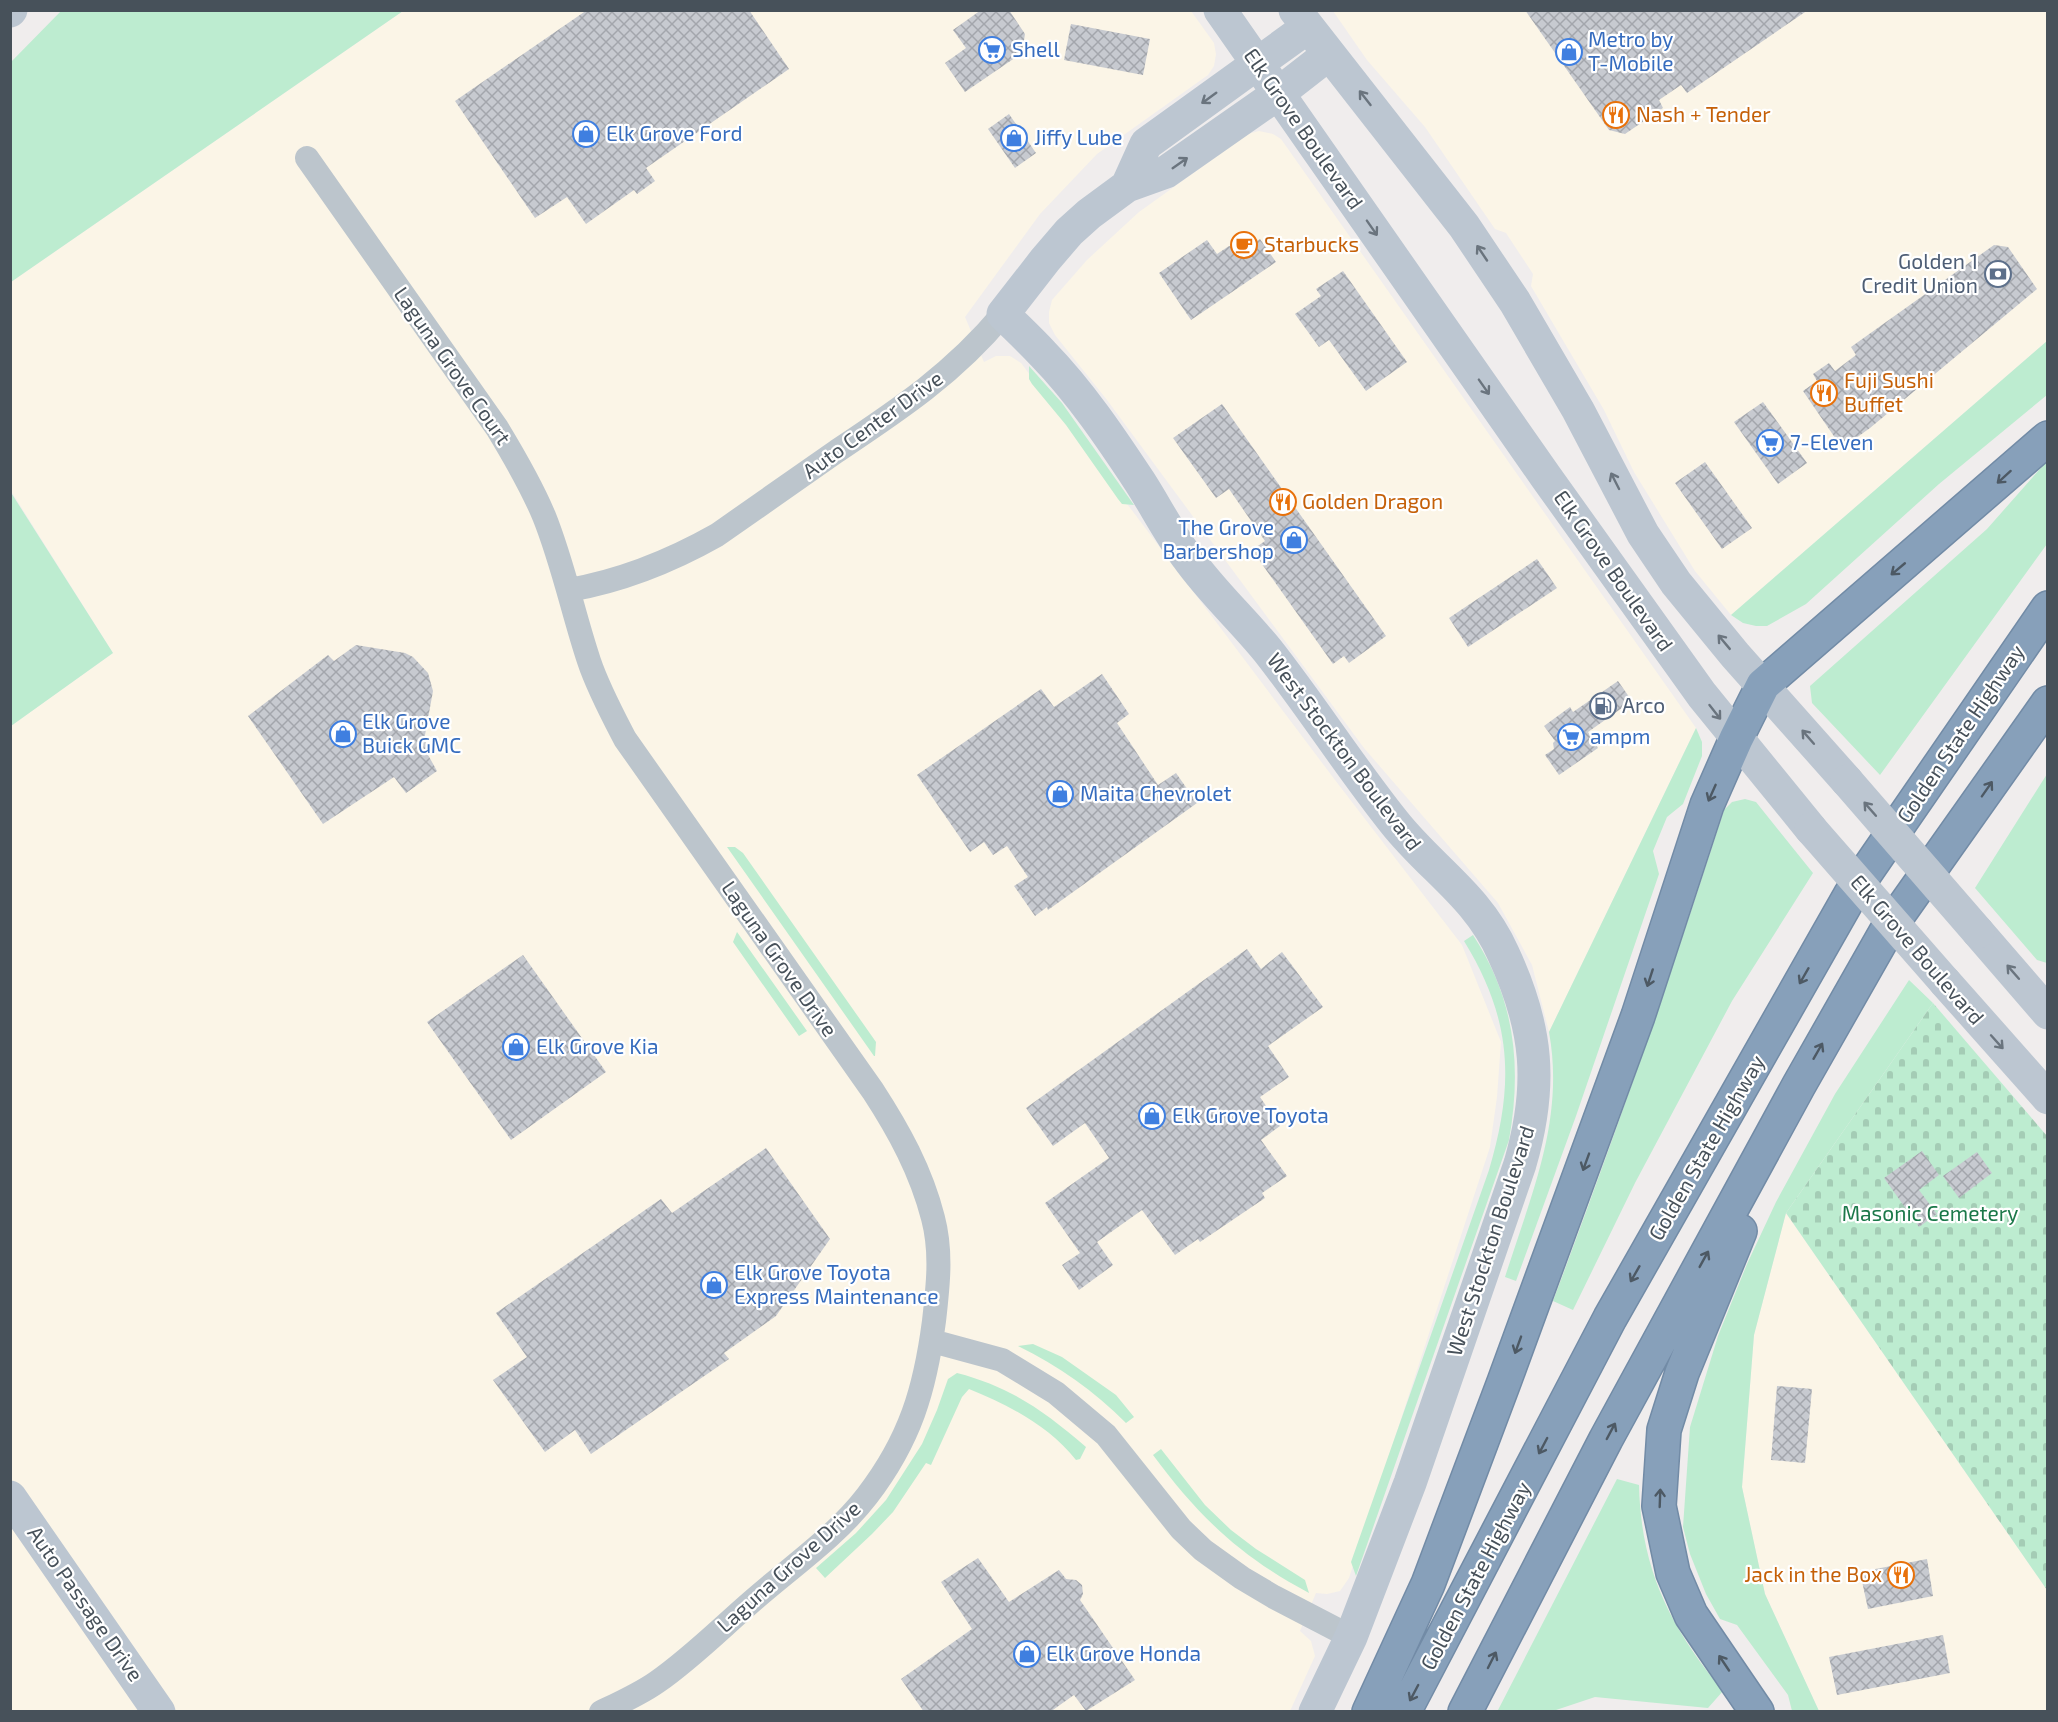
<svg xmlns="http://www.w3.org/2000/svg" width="2058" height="1722" font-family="'Exo 2',sans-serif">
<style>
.commercial{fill:#fbf5e7}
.grass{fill:#bdecd0}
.cemetery{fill:url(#cemetery-stones)}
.building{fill:url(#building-cross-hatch)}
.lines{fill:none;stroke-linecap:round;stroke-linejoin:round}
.highway-casing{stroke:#728ba6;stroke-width:36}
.street{stroke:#bcc5cc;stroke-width:24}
.secondary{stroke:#bcc6d1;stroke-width:33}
.highway{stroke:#87a0ba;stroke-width:33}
.secondary-bridge{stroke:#bcc6d1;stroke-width:33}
.oneway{stroke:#6a747e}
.oneway2{stroke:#4d5964}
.labels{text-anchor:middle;stroke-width:4.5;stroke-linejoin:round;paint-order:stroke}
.shop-label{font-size:21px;fill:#366cbe;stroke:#fff;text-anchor:start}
.food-label{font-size:21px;fill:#c56008;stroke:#fff;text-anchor:start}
.street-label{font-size:21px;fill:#47515a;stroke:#fff}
.service-label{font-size:21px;fill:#4e5e75;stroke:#fff;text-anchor:end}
.park-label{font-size:21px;fill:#1b7849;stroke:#fff}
</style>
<defs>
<pattern id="cemetery-stones" width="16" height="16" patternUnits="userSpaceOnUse" patternTransform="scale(1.5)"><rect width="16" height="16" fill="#bdecd0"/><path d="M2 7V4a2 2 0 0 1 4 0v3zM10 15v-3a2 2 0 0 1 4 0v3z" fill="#a4ccb5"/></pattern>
<pattern id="building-cross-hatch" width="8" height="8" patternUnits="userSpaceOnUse" patternTransform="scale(1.5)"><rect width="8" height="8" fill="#c7cad0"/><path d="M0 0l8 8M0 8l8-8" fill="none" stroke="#a3a6ac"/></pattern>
</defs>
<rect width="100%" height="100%" fill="#f0eded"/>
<path class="commercial" d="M 403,11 L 1191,11 L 1214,43 L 1216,54 L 1214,66 L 1208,75 L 1097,154 L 1040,214 L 965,317 L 984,362 L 996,356 L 1010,356 L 1021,363 L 1335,780 L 1462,945 L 1501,1042 L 1497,1097 L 1490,1147 L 1349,1578 L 1340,1591 L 1327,1594 L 1316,1593 L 1300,1631 L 1311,1641 L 1315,1656 L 1290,1711 L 11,1711 L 11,726 L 113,653 L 11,491 L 11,282 Z
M 1333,11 L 2047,11 L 2047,341 L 1731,615 L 1695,571 L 1634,472 L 1604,410 L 1531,286 L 1533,274 L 1506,233 L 1495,229 L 1425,127 L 1367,60 Z
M 1259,131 L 1273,134 L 1281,139 L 1696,728 L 1549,1032 L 1532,965 L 1498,903 L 1364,748 L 1107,400 L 1055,335 L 1049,323 L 1049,312 L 1052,300 L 1087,260 L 1139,212 L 1248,134 Z
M 1786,1213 L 2047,1590 L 2047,1711 L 1819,1711 L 1765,1594 L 1742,1487 L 1754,1335 Z"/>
<path class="grass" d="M 62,10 L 403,10 L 403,11 L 11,282 L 11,62 Z
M 2047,341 L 2047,395 L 1939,484 L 1806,604 L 1767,626 L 1756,626 L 1743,623 L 1731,615 Z
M 1029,366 L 1062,403 L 1134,505 L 1122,504 L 1118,499 L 1066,425 L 1032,384 L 1029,379 Z
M 2047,461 L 2047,544 L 1880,775 L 1812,703 L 1810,686 L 1987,529 Z
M 10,491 L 113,653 L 11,726 L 10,726 Z
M 1696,728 L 1702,742 L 1702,756 L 1683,804 L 1667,817 L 1653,851 L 1659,874 L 1576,1116 L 1516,1281 L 1505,1277 C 1531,1195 1565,1120 1549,1032 Z
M 2047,774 L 2047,963 L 2037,960 L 1975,888 Z
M 1745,799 L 1756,802 L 1813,873 L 1732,1001 L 1635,1183 L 1573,1310 L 1553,1301 C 1614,1139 1671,975 1724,810 L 1732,802 Z
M 727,847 L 735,847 L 743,853 L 876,1042 L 875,1056 L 874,1056 Z
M 737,932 L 807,1031 L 799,1036 L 733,942 Z
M 1473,935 C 1515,999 1522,1066 1509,1140 L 1356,1576 L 1351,1562 L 1489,1170 C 1515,1083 1512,1019 1464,941 Z
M 1909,980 L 1933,1003 L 1786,1213 L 1754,1335 L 1742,1487 L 1765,1594 L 1819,1711 L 1792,1711 L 1788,1695 L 1737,1625 L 1720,1619 L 1706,1594 L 1690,1554 L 1683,1527 L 1690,1427 L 1718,1336 L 1747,1264 L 1776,1202 L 1835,1094 Z
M 1033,1344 L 1062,1357 L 1116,1395 L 1134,1417 L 1126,1423 C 1094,1391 1059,1366 1018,1346 Z
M 957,1373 C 1011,1387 1044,1411 1086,1447 L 1080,1459 L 1076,1460 C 1049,1426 1009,1405 969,1389 L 962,1397 L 931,1465 L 926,1463 L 893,1512 L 872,1534 L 825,1578 L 816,1568 L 856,1533 L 886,1500 L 922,1444 L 937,1410 L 948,1379 Z
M 1161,1449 L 1205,1505 L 1231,1530 L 1256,1549 L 1305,1580 L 1309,1593 C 1241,1557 1199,1517 1153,1455 Z
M 1617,1479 L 1639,1485 C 1641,1570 1670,1627 1723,1691 L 1708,1708 L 1595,1697 L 1553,1711 L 1497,1712 Z"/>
<path class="cemetery" d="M 1933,1003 L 2047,1136 L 2047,1590 L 1786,1213 Z"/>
<path class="building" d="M 587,10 L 749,10 L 789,69 L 646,168 L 655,181 L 637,194 L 634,190 L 586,224 L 567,197 L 535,218 L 455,101 Z
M 981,10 L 1009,10 L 1025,34 L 1022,53 L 965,92 L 945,63 L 966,48 L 953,30 Z
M 1525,10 L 1808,10 L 1687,93 L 1681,85 L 1659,100 L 1663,108 L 1625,134 L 1609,130 Z
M 1071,24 L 1150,39 L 1143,75 L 1064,60 Z
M 1009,114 L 1036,153 L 1015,168 L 988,129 Z
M 1260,239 L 1276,262 L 1191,320 L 1159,273 L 1207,240 L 1217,254 L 1229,246 L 1239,249 L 1249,247 Z
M 1994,245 L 2008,247 L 2037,289 L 1870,428 L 1842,448 L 1803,391 L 1817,381 L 1813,374 L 1829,363 L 1835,371 L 1856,355 L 1851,347 Z
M 1343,271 L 1407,362 L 1366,391 L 1329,340 L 1319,347 L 1295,314 L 1321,296 L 1316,289 Z
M 1763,402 L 1807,463 L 1778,484 L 1734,422 Z
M 1222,404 L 1386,636 L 1349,663 L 1344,656 L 1333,664 L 1252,550 L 1265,541 L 1229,489 L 1216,498 L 1173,438 Z
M 1705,462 L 1752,528 L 1722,549 L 1675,483 Z
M 1537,559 L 1557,588 L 1468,647 L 1449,618 Z
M 356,645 L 405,653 L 413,657 L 428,673 L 433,691 L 425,735 L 427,753 L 437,771 L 406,793 L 394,777 L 323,824 L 248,716 L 328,655 L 334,661 Z
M 1102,674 L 1129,714 L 1117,723 L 1158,785 L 1176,773 L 1197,803 L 1048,910 L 1047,907 L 1035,916 L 1014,886 L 1028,877 L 1007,846 L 993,855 L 984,842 L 970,852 L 917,775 L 1041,689 L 1054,707 Z
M 1618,681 L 1632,701 L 1588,732 L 1598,748 L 1559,775 L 1545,755 L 1554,749 L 1553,743 L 1555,741 L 1544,726 L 1570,707 L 1573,712 Z
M 1247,949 L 1261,969 L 1282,952 L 1323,1007 L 1268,1046 L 1289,1077 L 1260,1097 L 1280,1126 L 1261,1140 L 1287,1176 L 1262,1193 L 1265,1198 L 1200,1242 L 1198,1239 L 1175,1255 L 1142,1210 L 1097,1242 L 1113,1265 L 1079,1290 L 1062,1265 L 1080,1253 L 1045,1203 L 1109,1158 L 1085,1123 L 1053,1146 L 1026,1108 Z
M 523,955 L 606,1072 L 511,1140 L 427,1022 Z
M 766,1148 L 830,1239 L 776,1316 L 724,1353 L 729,1359 L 591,1454 L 575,1430 L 545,1452 L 493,1380 L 527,1357 L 496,1313 L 661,1199 L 672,1213 Z
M 1922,1151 L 1939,1175 L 1919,1190 L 1937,1214 L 1919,1227 L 1884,1178 Z
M 1977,1152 L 1992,1173 L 1959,1198 L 1943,1176 Z
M 1777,1386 L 1812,1389 L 1805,1463 L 1771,1460 Z
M 978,1558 L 1009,1602 L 1059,1570 L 1066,1579 L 1076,1580 L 1082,1585 L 1083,1594 L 1080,1600 L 1135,1680 L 1086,1711 L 1074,1695 L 1050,1712 L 924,1712 L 901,1679 L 972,1629 L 941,1582 Z
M 1927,1559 L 1933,1596 L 1868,1609 L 1860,1572 Z
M 1943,1635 L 1950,1673 L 1837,1695 L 1829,1657 Z"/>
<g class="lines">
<defs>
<path id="highway" d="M 1740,1231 L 1682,1373 L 1664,1430 L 1659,1506 L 1673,1573 L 1691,1615 L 1757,1712
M 1369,1712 L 1428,1584 L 1504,1382 L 1638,1016 L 1707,805 L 1736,739 L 1763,685 L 2048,438
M 1404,1712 L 1610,1318 L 1851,894 L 2048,608
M 1465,1712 L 1606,1439 L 1799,1085 L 1886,932 L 2048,703"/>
</defs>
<use href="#highway" class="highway-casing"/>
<path class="street" d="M 307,158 L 497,428 C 514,456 531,485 544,516 C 563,563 573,613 589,661 C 598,688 612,714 625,739 L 873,1091 C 899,1131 921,1171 933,1218 C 942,1252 938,1286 934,1321 C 925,1390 910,1440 867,1496 C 837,1535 794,1565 757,1597 C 724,1625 693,1657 657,1682 C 640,1694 620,1703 601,1712
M 569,590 C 621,581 671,561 717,535 C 757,507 797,479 837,451 C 900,409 954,373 1003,314
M 932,1341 L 1002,1360 L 1056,1393 L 1106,1435 L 1181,1529 L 1203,1550 L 1242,1578 L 1274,1597 L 1351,1637"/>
<path class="secondary" d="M 1220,10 L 1546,477 L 1702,695 L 1811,829
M 1295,10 L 1464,226 L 1515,302 L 1578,410 L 1643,534 L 1676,583 L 1735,655 L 1847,781
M 10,11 L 11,10
M 1127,186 L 1146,144 L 1308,27
M 1978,932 L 2048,1013
M 1945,982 L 2048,1098
M 10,1497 L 159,1712
M 1315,1712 L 1351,1637 L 1410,1483 L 1520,1164 C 1543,1085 1538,1028 1503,953 C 1477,895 1431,869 1394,822 C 1350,767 1312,707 1268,651 C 1242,619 1211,591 1187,557 C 1169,533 1156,507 1140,482 C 1111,438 1080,392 1043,354 C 1030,340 1016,327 1003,314 L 1045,260 L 1069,232 L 1089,214 L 1127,186 L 1166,172 L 1279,93 L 1329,54"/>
<use href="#highway" class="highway"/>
<path class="secondary-bridge" d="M 1847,781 L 1978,932
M 1811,829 L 1945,982"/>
</g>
<defs><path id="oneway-shaft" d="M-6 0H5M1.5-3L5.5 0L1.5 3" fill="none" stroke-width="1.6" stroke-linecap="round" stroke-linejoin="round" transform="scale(1.5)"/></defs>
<g class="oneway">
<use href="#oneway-shaft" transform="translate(1209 98) rotate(144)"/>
<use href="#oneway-shaft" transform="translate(1365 98) rotate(-128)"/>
<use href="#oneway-shaft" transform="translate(1180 163) rotate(-35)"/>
<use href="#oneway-shaft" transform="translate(1372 228) rotate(55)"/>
<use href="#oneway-shaft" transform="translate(1482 253) rotate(-124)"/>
<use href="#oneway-shaft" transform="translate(1484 387) rotate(55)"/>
<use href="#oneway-shaft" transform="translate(1615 481) rotate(-117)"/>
<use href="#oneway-shaft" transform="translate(1724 642) rotate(-130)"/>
<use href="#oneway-shaft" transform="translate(1715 712) rotate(52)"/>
<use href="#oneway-shaft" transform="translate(1808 737) rotate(-131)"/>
<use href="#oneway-shaft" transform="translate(1870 809) rotate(-131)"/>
<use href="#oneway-shaft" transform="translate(2013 972) rotate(-131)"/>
<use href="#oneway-shaft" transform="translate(1997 1042) rotate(48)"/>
</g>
<g class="oneway2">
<use href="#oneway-shaft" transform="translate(2004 477) rotate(138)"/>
<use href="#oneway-shaft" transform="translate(1898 569) rotate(140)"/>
<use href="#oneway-shaft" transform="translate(1987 789) rotate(-55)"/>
<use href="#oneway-shaft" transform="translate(1712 793) rotate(114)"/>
<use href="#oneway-shaft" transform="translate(1804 976) rotate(120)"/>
<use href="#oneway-shaft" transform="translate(1650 978) rotate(108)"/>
<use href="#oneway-shaft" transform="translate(1818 1051) rotate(-60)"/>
<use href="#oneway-shaft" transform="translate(1586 1162) rotate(110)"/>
<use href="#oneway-shaft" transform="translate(1704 1259) rotate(-61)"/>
<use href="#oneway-shaft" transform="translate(1635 1274) rotate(120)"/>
<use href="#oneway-shaft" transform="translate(1518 1345) rotate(110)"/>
<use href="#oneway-shaft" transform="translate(1611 1431) rotate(-62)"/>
<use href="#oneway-shaft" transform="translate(1543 1446) rotate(118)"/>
<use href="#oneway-shaft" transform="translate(1660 1498) rotate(-88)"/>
<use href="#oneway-shaft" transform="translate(1492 1660) rotate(-63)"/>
<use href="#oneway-shaft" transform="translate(1724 1663) rotate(-124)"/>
<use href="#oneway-shaft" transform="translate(1414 1693) rotate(118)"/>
</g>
<defs>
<symbol id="supermarket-ring" viewBox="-11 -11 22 22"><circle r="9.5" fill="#fff" stroke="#3f7fe0" stroke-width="1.5"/><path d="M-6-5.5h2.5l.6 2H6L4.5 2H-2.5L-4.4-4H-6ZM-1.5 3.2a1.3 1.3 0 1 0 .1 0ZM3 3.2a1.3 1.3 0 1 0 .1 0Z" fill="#3f7fe0"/></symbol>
<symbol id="shop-ring" viewBox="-11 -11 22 22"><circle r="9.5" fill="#fff" stroke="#3f7fe0" stroke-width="1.5"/><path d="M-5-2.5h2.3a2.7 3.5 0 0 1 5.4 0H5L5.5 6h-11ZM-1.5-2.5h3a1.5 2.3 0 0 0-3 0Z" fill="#3f7fe0"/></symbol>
<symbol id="restaurant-ring" viewBox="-11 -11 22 22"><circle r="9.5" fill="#fff" stroke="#e8710a" stroke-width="1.5"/><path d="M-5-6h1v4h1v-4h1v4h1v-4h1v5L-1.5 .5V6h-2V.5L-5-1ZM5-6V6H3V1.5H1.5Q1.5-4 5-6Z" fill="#e8710a"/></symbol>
<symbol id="cafe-ring" viewBox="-11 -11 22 22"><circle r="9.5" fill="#fff" stroke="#e8710a" stroke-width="1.5"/><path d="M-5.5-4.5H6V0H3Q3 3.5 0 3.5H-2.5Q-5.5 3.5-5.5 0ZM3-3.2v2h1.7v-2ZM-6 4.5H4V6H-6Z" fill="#e8710a"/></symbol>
<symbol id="bank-ring" viewBox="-11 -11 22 22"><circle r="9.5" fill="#fff" stroke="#5c6f8a" stroke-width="1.5"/><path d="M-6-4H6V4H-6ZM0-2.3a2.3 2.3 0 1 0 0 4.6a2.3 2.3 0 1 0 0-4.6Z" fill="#5c6f8a"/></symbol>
<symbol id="fuel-ring" viewBox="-11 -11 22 22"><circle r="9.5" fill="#fff" stroke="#5c6f8a" stroke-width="1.5"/><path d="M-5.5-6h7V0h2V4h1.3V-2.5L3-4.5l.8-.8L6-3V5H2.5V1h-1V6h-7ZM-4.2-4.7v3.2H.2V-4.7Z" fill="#5c6f8a"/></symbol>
</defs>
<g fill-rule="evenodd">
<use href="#supermarket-ring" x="977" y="35" width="30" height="30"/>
<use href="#shop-ring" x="1554" y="37" width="30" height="30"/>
<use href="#restaurant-ring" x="1601" y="100" width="30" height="30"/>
<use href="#shop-ring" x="571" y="119" width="30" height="30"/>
<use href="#shop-ring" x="999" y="123" width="30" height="30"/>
<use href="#cafe-ring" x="1229" y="230" width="30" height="30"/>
<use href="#bank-ring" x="1983" y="259" width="30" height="30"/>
<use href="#restaurant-ring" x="1809" y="378" width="30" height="30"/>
<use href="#supermarket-ring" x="1755" y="428" width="30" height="30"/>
<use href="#restaurant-ring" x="1268" y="487" width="30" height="30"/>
<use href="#shop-ring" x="1279" y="525" width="30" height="30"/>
<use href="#fuel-ring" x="1588" y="691" width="30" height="30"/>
<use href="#shop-ring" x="328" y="719" width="30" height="30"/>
<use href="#supermarket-ring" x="1556" y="722" width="30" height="30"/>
<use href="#shop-ring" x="1045" y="779" width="30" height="30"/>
<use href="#shop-ring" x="501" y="1032" width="30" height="30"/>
<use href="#shop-ring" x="1137" y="1101" width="30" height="30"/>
<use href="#shop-ring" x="699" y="1270" width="30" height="30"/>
<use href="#restaurant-ring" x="1886" y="1560" width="30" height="30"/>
<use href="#shop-ring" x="1012" y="1639" width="30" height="30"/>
</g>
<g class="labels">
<g class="shop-label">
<text x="1588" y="47">Metro by<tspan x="1588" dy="24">T-Mobile</tspan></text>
<text x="1012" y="57">Shell</text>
<text x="606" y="141">Elk Grove Ford</text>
<text x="1034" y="145">Jiffy Lube</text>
<text x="1790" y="450">7-Eleven</text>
<text x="1274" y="535" text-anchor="end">The Grove<tspan x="1274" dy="24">Barbershop</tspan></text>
<text x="362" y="729">Elk Grove<tspan x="362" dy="24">Buick GMC</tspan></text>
<text x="1590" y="744">ampm</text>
<text x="1080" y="801">Maita Chevrolet</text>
<text x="536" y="1054">Elk Grove Kia</text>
<text x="1172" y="1123">Elk Grove Toyota</text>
<text x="734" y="1280">Elk Grove Toyota<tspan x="734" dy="24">Express Maintenance</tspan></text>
<text x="1046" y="1661">Elk Grove Honda</text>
</g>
<g class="food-label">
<text x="1636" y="122">Nash + Tender</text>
<text x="1264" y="252">Starbucks</text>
<text x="1844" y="388">Fuji Sushi<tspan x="1844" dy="24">Buffet</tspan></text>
<text x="1302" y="509">Golden Dragon</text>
<text x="1882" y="1582" text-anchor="end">Jack in the Box</text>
</g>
<g class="street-label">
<text transform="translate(1303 129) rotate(55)" y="7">Elk Grove Boulevard</text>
<text transform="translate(452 366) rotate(55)" y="7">Laguna Grove Court</text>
<text transform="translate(873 425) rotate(-36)" y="7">Auto Center Drive</text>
<text transform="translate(1613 571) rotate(55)" y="7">Elk Grove Boulevard</text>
<text transform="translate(1961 734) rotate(-56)" y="7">Golden State Highway</text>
<text transform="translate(1344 752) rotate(53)" y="7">West Stockton Boulevard</text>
<text transform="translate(1917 950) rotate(49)" y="7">Elk Grove Boulevard</text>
<text transform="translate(779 959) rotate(55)" y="7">Laguna Grove Drive</text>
<text transform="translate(1707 1148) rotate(-60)" y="7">Golden State Highway</text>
<text transform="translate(1491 1241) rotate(-72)" y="7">West Stockton Boulevard</text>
<text transform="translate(789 1567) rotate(-42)" y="7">Laguna Grove Drive</text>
<text transform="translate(1476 1576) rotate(-62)" y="7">Golden State Highway</text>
<text transform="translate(85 1604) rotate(55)" y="7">Auto Passage Drive</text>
</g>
<g class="service-label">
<text x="1978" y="269">Golden 1<tspan x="1978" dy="24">Credit Union</tspan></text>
<text x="1622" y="713" text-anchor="start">Arco</text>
</g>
<g class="park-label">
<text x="1930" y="1221">Masonic Cemetery</text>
</g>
</g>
<rect width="2058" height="1722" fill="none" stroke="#47515a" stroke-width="24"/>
</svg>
